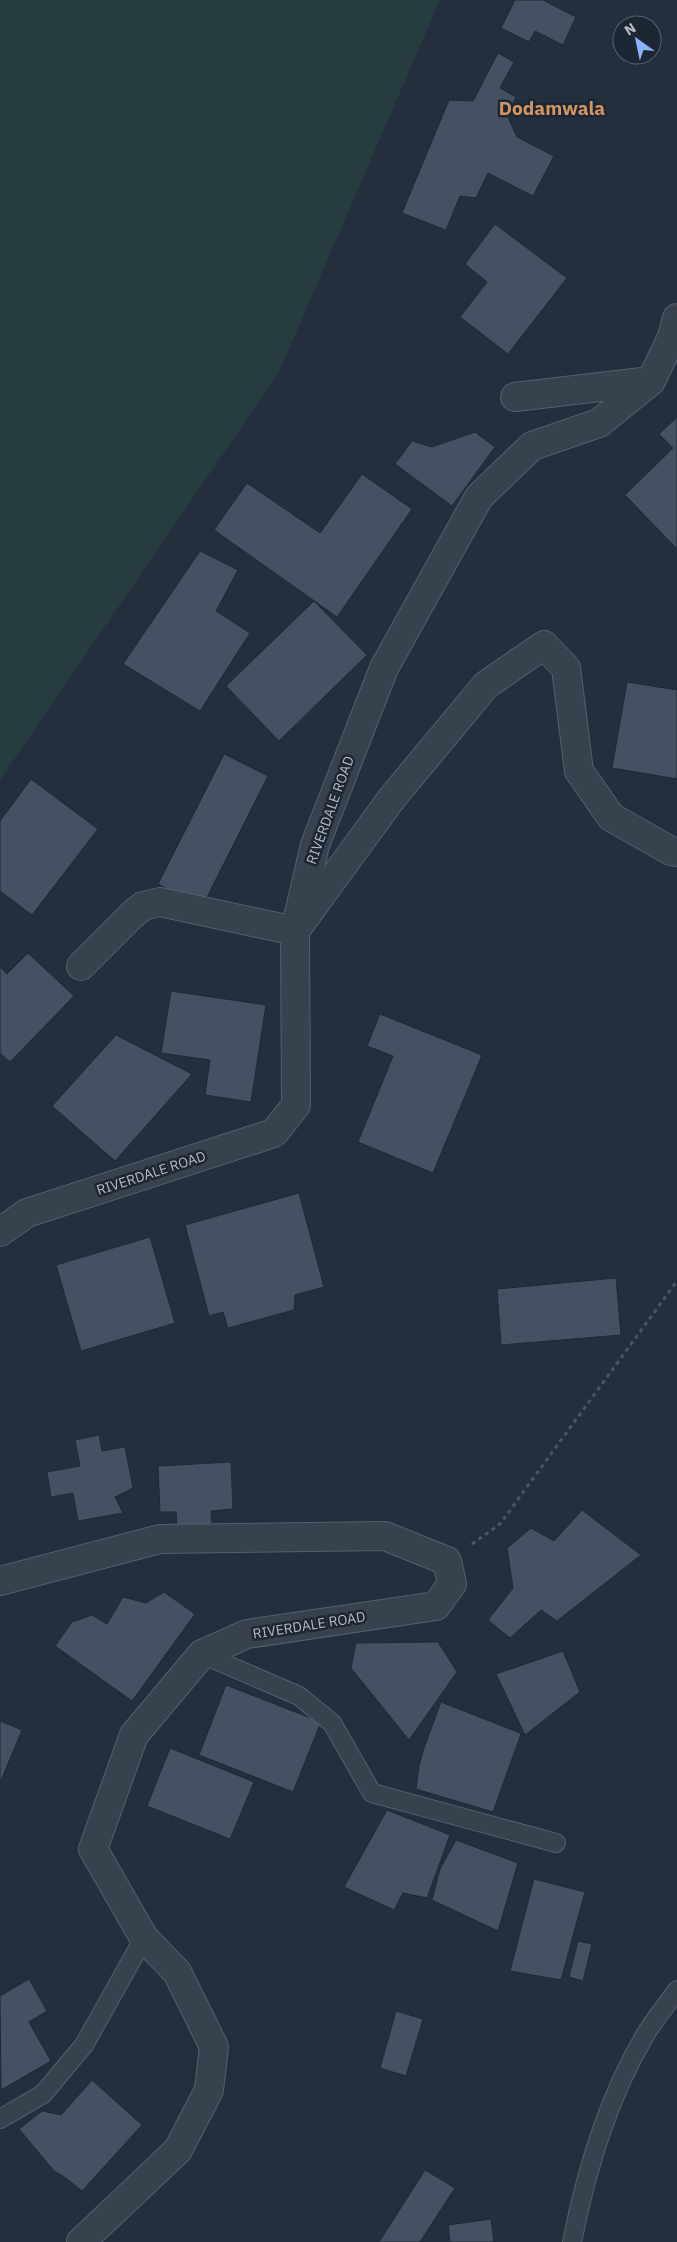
<svg xmlns="http://www.w3.org/2000/svg" width="677" height="2242" font-family="'IBM Plex Sans',sans-serif">
<style>
.green{fill:#263c3f}
.building{fill:#455162;stroke:#1f2835}
.lines{fill:none;stroke-linecap:round;stroke-linejoin:round}
.service-casing{stroke:#565f6c;stroke-width:20}
.minor-casing{stroke:#565f6c;stroke-width:30}
.path{stroke:#44595c;stroke-width:3;stroke-dasharray:4 4;stroke-linecap:butt}
.service{stroke:#38414e;stroke-width:18}
.minor{stroke:#38414e;stroke-width:28}
.labels{text-anchor:middle;stroke-width:5;stroke-linejoin:round;paint-order:stroke}
.street-label{font-size:14px;fill:#b4bcc9;stroke:#1d2633}
.district-label{font-size:19px;font-weight:bold;fill:#d59563;stroke:#1d2633}
</style>
<rect width="100%" height="100%" fill="#242f3e"/>
<path class="green" d="M 0,0 L 440,0 L 279,372 L 0,780 Z"/>
<path class="building" d="M 515,0 L 543,0 L 576,17 L 563,45 L 535,31 L 529,42 L 501,28 Z
M 498,53 L 514,62 L 500,88 L 516,97 L 507,115 L 517,137 L 554,156 L 533,196 L 488,173 L 476,198 L 460,196 L 446,230 L 402,213 L 449,100 L 473,101 Z
M 495,224 L 567,278 L 508,354 L 460,317 L 487,282 L 465,264 Z
M 677,417 L 677,549 L 625,495 L 673,448 L 659,434 Z
M 475,432 L 495,447 L 452,506 L 395,464 L 412,441 L 432,447 Z
M 362,474 L 412,509 L 337,617 L 214,530 L 247,483 L 320,533 Z
M 200,551 L 238,570 L 216,611 L 250,633 L 200,711 L 123,664 Z
M 314,601 L 367,655 L 279,741 L 226,686 Z
M 627,682 L 677,690 L 677,779 L 612,768 Z
M 224,754 L 268,776 L 202,907 L 158,884 Z
M 31,779 L 98,829 L 32,915 L 0,891 L 0,821 Z
M 28,953 L 74,996 L 10,1062 L 0,1053 L 0,967 L 7,974 Z
M 171,991 L 266,1005 L 251,1102 L 205,1095 L 210,1060 L 161,1053 Z
M 380,1014 L 482,1055 L 433,1173 L 358,1142 L 393,1056 L 367,1046 Z
M 116,1035 L 192,1074 L 115,1161 L 52,1106 Z
M 299,1193 L 324,1287 L 295,1295 L 294,1310 L 228,1328 L 223,1312 L 209,1316 L 185,1225 Z
M 150,1237 L 175,1323 L 81,1351 L 56,1265 Z
M 616,1278 L 621,1335 L 501,1345 L 497,1289 Z
M 99,1435 L 102,1451 L 125,1447 L 133,1488 L 115,1497 L 123,1513 L 78,1521 L 73,1493 L 51,1497 L 47,1472 L 80,1466 L 75,1440 Z
M 231,1462 L 233,1509 L 211,1511 L 212,1524 L 177,1526 L 176,1512 L 160,1512 L 158,1466 Z
M 582,1510 L 641,1555 L 557,1621 L 541,1610 L 510,1638 L 488,1620 L 513,1588 L 507,1548 L 531,1528 L 554,1541 Z
M 164,1592 L 195,1614 L 132,1701 L 55,1646 L 72,1622 L 92,1615 L 107,1624 L 123,1597 L 146,1603 Z
M 438,1642 L 457,1672 L 409,1740 L 351,1668 L 356,1643 Z
M 563,1651 L 580,1692 L 525,1735 L 496,1674 Z
M 226,1685 L 321,1722 L 293,1792 L 199,1755 Z
M 441,1702 L 525,1735 L 521,1734 L 493,1812 L 416,1789 L 419,1766 L 424,1748 Z
M 0,1721 L 22,1730 L 0,1783 Z
M 170,1748 L 254,1782 L 230,1839 L 147,1806 Z
M 387,1810 L 450,1835 L 427,1898 L 403,1893 L 394,1910 L 344,1887 Z
M 456,1840 L 518,1863 L 498,1931 L 432,1900 L 440,1869 Z
M 534,1879 L 585,1892 L 561,1980 L 510,1971 Z
M 578,1941 L 592,1944 L 583,1981 L 569,1977 Z
M 29,1979 L 47,2011 L 29,2022 L 51,2061 L 1,2090 L 0,1996 Z
M 396,2011 L 423,2019 L 406,2076 L 380,2068 Z
M 92,2080 L 142,2125 L 82,2191 L 63,2176 L 54,2171 L 19,2129 L 42,2111 L 61,2115 Z
M 425,2170 L 455,2188 L 420,2242 L 379,2242 Z
M 491,2219 L 494,2242 L 450,2242 L 448,2225 Z"/>
<g class="lines">
<defs>
<path id="service" d="M 202,1654 L 299,1696 L 332,1723 L 372,1793 L 556,1843
M 0,2119 L 43,2094 L 84,2045 L 144,1938
M 572,2242 C 586,2171 607,2100 644,2037 C 653,2021 666,2006 677,1990"/>
<path id="minor" d="M 515,397 L 651,381
M 81,966 L 133,914 L 143,906 L 160,902 L 295,931 L 392,798 L 486,685 L 544,645 L 566,668 L 579,771 L 611,817 L 671,851 L 677,852
M 0,1232 L 27,1213 L 274,1133 L 296,1105 L 295,931 L 315,845 L 384,668 L 479,497 L 532,446 L 599,423 L 651,381 L 672,337 L 677,318
M 0,1581 L 160,1539 L 385,1536 L 447,1561 L 452,1584 L 436,1606 L 247,1634 L 202,1654 L 134,1735 L 93,1849 L 144,1938 L 177,1972 L 214,2047 L 209,2090 L 178,2150 L 81,2242"/>
</defs>
<use href="#service" class="service-casing"/>
<use href="#minor" class="minor-casing"/>
<path class="path" d="M 472,1544 L 500,1524 L 677,1281"/>
<use href="#service" class="service"/>
<use href="#minor" class="minor"/>
</g>
<g class="labels">
<g class="street-label">
<text transform="translate(330 810) rotate(-70)" y="5">RIVERDALE ROAD</text>
<text transform="translate(151 1173) rotate(-18)" y="5">RIVERDALE ROAD</text>
<text transform="translate(309 1625) rotate(-9)" y="5">RIVERDALE ROAD</text>
</g>
<g class="district-label">
<text x="552" y="115">Dodamwala</text>
</g>
</g>
<g transform="translate(637 40) rotate(327)"><circle r="24" fill="#1d2633" stroke="#59626f"/>
<path d="M0-4L9 19L0 12L-9 19Z" fill="#8ab4f8"/>
<text y="-8" font-size="14" font-weight="bold" text-anchor="middle" fill="#b4bcc9">N</text>
</g>
</svg>
